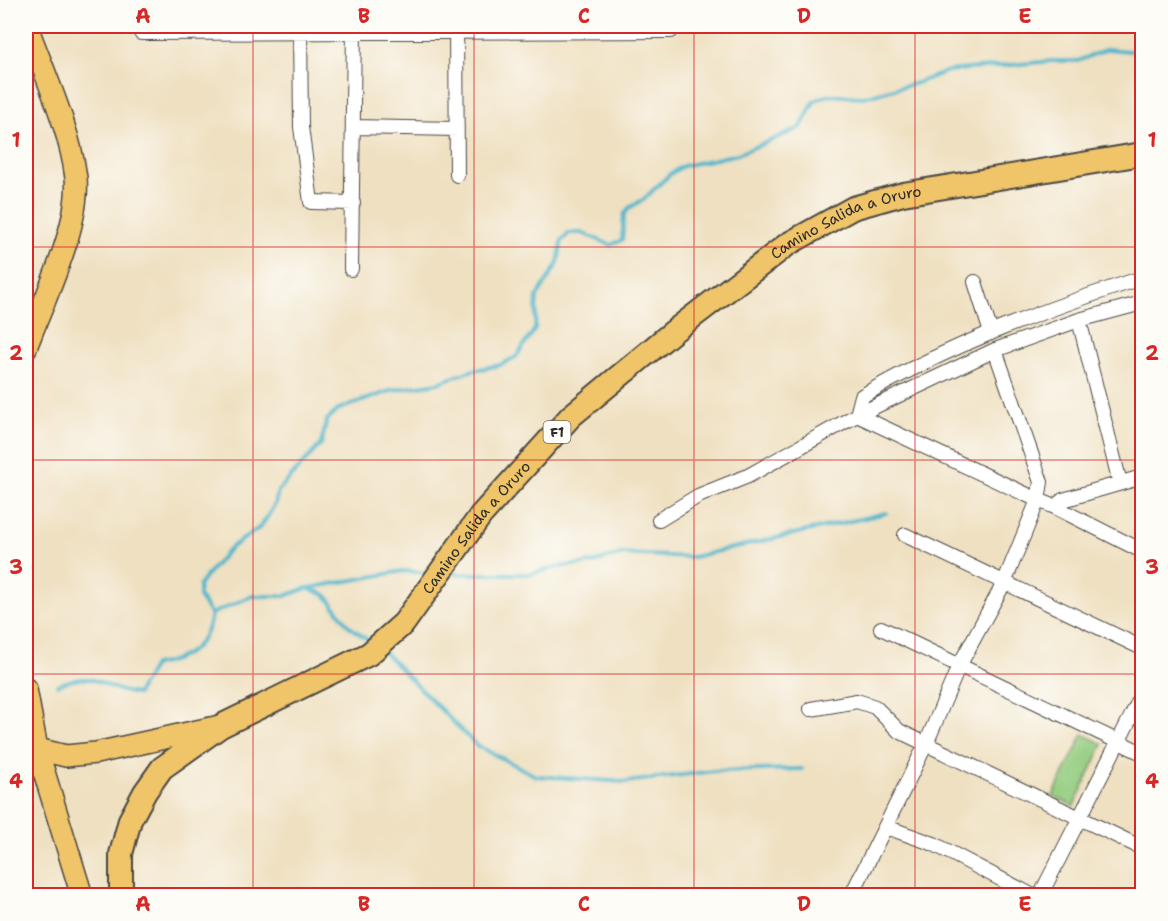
<svg xmlns="http://www.w3.org/2000/svg" width="1168" height="921" font-family="'Shantell Sans',sans-serif">
<style>
.green{fill:#93cc7f;stroke:#5f7c55;stroke-width:1.5}
.lines{fill:none;stroke-linecap:round;stroke-linejoin:round}
.stream{stroke:#4cb5ca;stroke-width:4}
.minor-casing{stroke:#484642;stroke-width:16}
.primary-casing{stroke:#484642;stroke-width:24}
.trunk-casing{stroke:#484642;stroke-width:26}
.minor{stroke:#fff;stroke-width:14}
.primary{stroke:#f0c469;stroke-width:21}
.trunk{stroke:#f0c469;stroke-width:22}
.grid{fill:none;stroke:#d62828;stroke-width:1.5;stroke-opacity:0.55}
.labels{text-anchor:middle;stroke-width:5;stroke-linejoin:round;paint-order:stroke}
.shield{fill:#fdfcf7;stroke:#6a6a68;stroke-width:1.5}
.shield-label{font-size:14px;font-weight:bold;fill:#2b2b2b}
.street-label{font-size:15px;fill:#2b2b2b;stroke:#fdfcf7}
.neatline{fill:none;stroke:#d62828;stroke-width:2}
.grid-label{font-size:20px;text-anchor:middle;font-weight:bold;fill:#d62828}
</style>
<rect width="100%" height="100%" fill="#fdfcf7"/>
<filter id="ink" filterUnits="userSpaceOnUse"><feTurbulence type="fractalNoise" baseFrequency=".0167" numOctaves="2"/><feDisplacementMap in="SourceGraphic" scale="12" xChannelSelector="R" yChannelSelector="G"/><feConvolveMatrix kernelMatrix="1 2 1 2 8 2 1 2 1" color-interpolation-filters="sRGB"/></filter>
<filter id="wash" filterUnits="userSpaceOnUse"><feTurbulence type="fractalNoise" baseFrequency=".008" numOctaves="4" result="noise"/><feDisplacementMap in="SourceGraphic" scale="24" xChannelSelector="R" yChannelSelector="G"/><feGaussianBlur stdDeviation="1.35" result="paint"/><feColorMatrix in="noise" values="0 0 0 0 0 0 0 0 0 0 0 0 0 0 0 0 0 1.4 0 .05"/><feComposite in="paint" operator="in"/></filter>
<g filter="url(#wash)">
<rect width="100%" height="100%" fill="#efe0c1"/>
<path class="green" d="M 1083,734 L 1103,744 L 1074,806 L 1053,796 Z"/>
<g class="lines">
<path class="stream" d="M 452,574 L 531,574 L 557,567 L 593,563 L 621,554 L 693,557 L 886,513
M 309,588 L 403,571 L 427,573
M 211,614 L 252,596 L 285,596 L 307,588 L 326,595 L 349,626 L 368,640
M 383,651 L 476,745 L 536,776 L 626,782 L 714,771 L 802,769
M 57,685 C 99,668 100,690 137,694 L 154,665 C 184,661 207,646 211,614 L 199,597 L 199,586 L 206,576 L 230,548 L 259,528 L 266,519 L 275,504 L 278,491 L 321,444 L 327,420 L 339,409 L 393,390 L 438,383 L 470,371 L 500,365 L 516,357 L 535,329 L 537,297 L 558,263 L 562,240 L 569,233 L 582,233 L 611,245 L 622,240 L 624,215 L 629,208 L 644,199 L 670,174 L 683,166 L 738,154 L 791,132 L 801,127 L 814,101 L 829,95 L 863,97 L 917,83 L 948,71 L 1052,61 L 1078,61 L 1107,49 L 1142,52"/>
</g>
</g>
<g filter="url(#ink)">
<g class="lines">
<defs>
<path id="minor" d="M 141,26 L 141,33 L 671,31
M 300,26 L 301,127 L 311,202 L 353,203
M 456,26 L 457,175
M 353,127 L 457,129
M 351,269 L 354,26
M 975,282 L 991,333
M 1079,320 L 1120,483
M 995,350 L 1041,482 L 1038,500 L 857,415 L 862,396 C 949,345 1046,309 1142,278
M 1142,477 L 1063,500 L 1055,507 L 1038,500 L 1004,583 L 959,666 L 926,744 L 1142,848
M 1055,507 L 1142,551
M 659,520 L 698,496 L 748,476 L 857,415 L 995,350 L 1079,320 L 1142,303
M 905,535 L 1142,648
M 881,628 L 1142,753
M 811,709 L 857,701 L 875,707 L 899,731 L 926,744 L 851,896
M 886,827 L 934,844 L 1033,896
M 1040,896 L 1142,695"/>
<path id="primary" d="M 26,348 C 42,304 81,225 76,178 C 70,128 44,73 27,26
M 26,689 L 37,749 L 82,896
M 37,749 L 66,756 L 96,753 L 220,726"/>
<g id="trunk">
<path id="s1" d="M 121,896 L 121,854 L 130,820 L 145,792 L 162,768 L 221,726 L 369,654 L 404,623 L 481,515 L 571,416 L 674,331 L 788,244 L 853,208 L 903,194 L 1142,154"/>
</g>
</defs>
<use href="#minor" class="minor-casing"/>
<use href="#primary" class="primary-casing"/>
<use href="#trunk" class="trunk-casing"/>
<use href="#minor" class="minor"/>
<use href="#primary" class="primary"/>
<use href="#trunk" class="trunk"/>
</g>
</g>
<path class="grid" d="M 253,26 L 253,896M 474,26 L 474,896M 694,26 L 694,896M 915,26 L 915,896M 26,247 L 1142,247M 26,460 L 1142,460M 26,674 L 1142,674"/>
<g class="labels">
<rect class="shield" x="543.5" y="421" width="27" height="22" rx="4.5"/>
<g class="shield-label">
<text x="557" y="437">F1</text>
</g>
<g class="street-label">
<text dy="5" stroke="none"><textPath href="#s1" startOffset="1028">Camino Salida a Oruro</textPath></text>
<text dy="5" stroke="none"><textPath href="#s1" startOffset="542">Camino Salida a Oruro</textPath></text>
</g>
</g>
<rect width="1168" height="921" fill="none" stroke="#fdfcf7" stroke-width="66"/>
<rect x="33" y="33" width="1102" height="855" class="neatline"/>
<g class="grid-label">
<text x="143" y="23">A</text>
<text x="364" y="23">B</text>
<text x="584" y="23">C</text>
<text x="804" y="23">D</text>
<text x="1025" y="23">E</text>
<text x="16" y="147">1</text>
<text x="1152" y="147">1</text>
<text x="16" y="360">2</text>
<text x="1152" y="360">2</text>
<text x="16" y="574">3</text>
<text x="1152" y="574">3</text>
<text x="16" y="788">4</text>
<text x="1152" y="788">4</text>
<text x="143" y="911">A</text>
<text x="364" y="911">B</text>
<text x="584" y="911">C</text>
<text x="804" y="911">D</text>
<text x="1025" y="911">E</text>
</g>
</svg>
